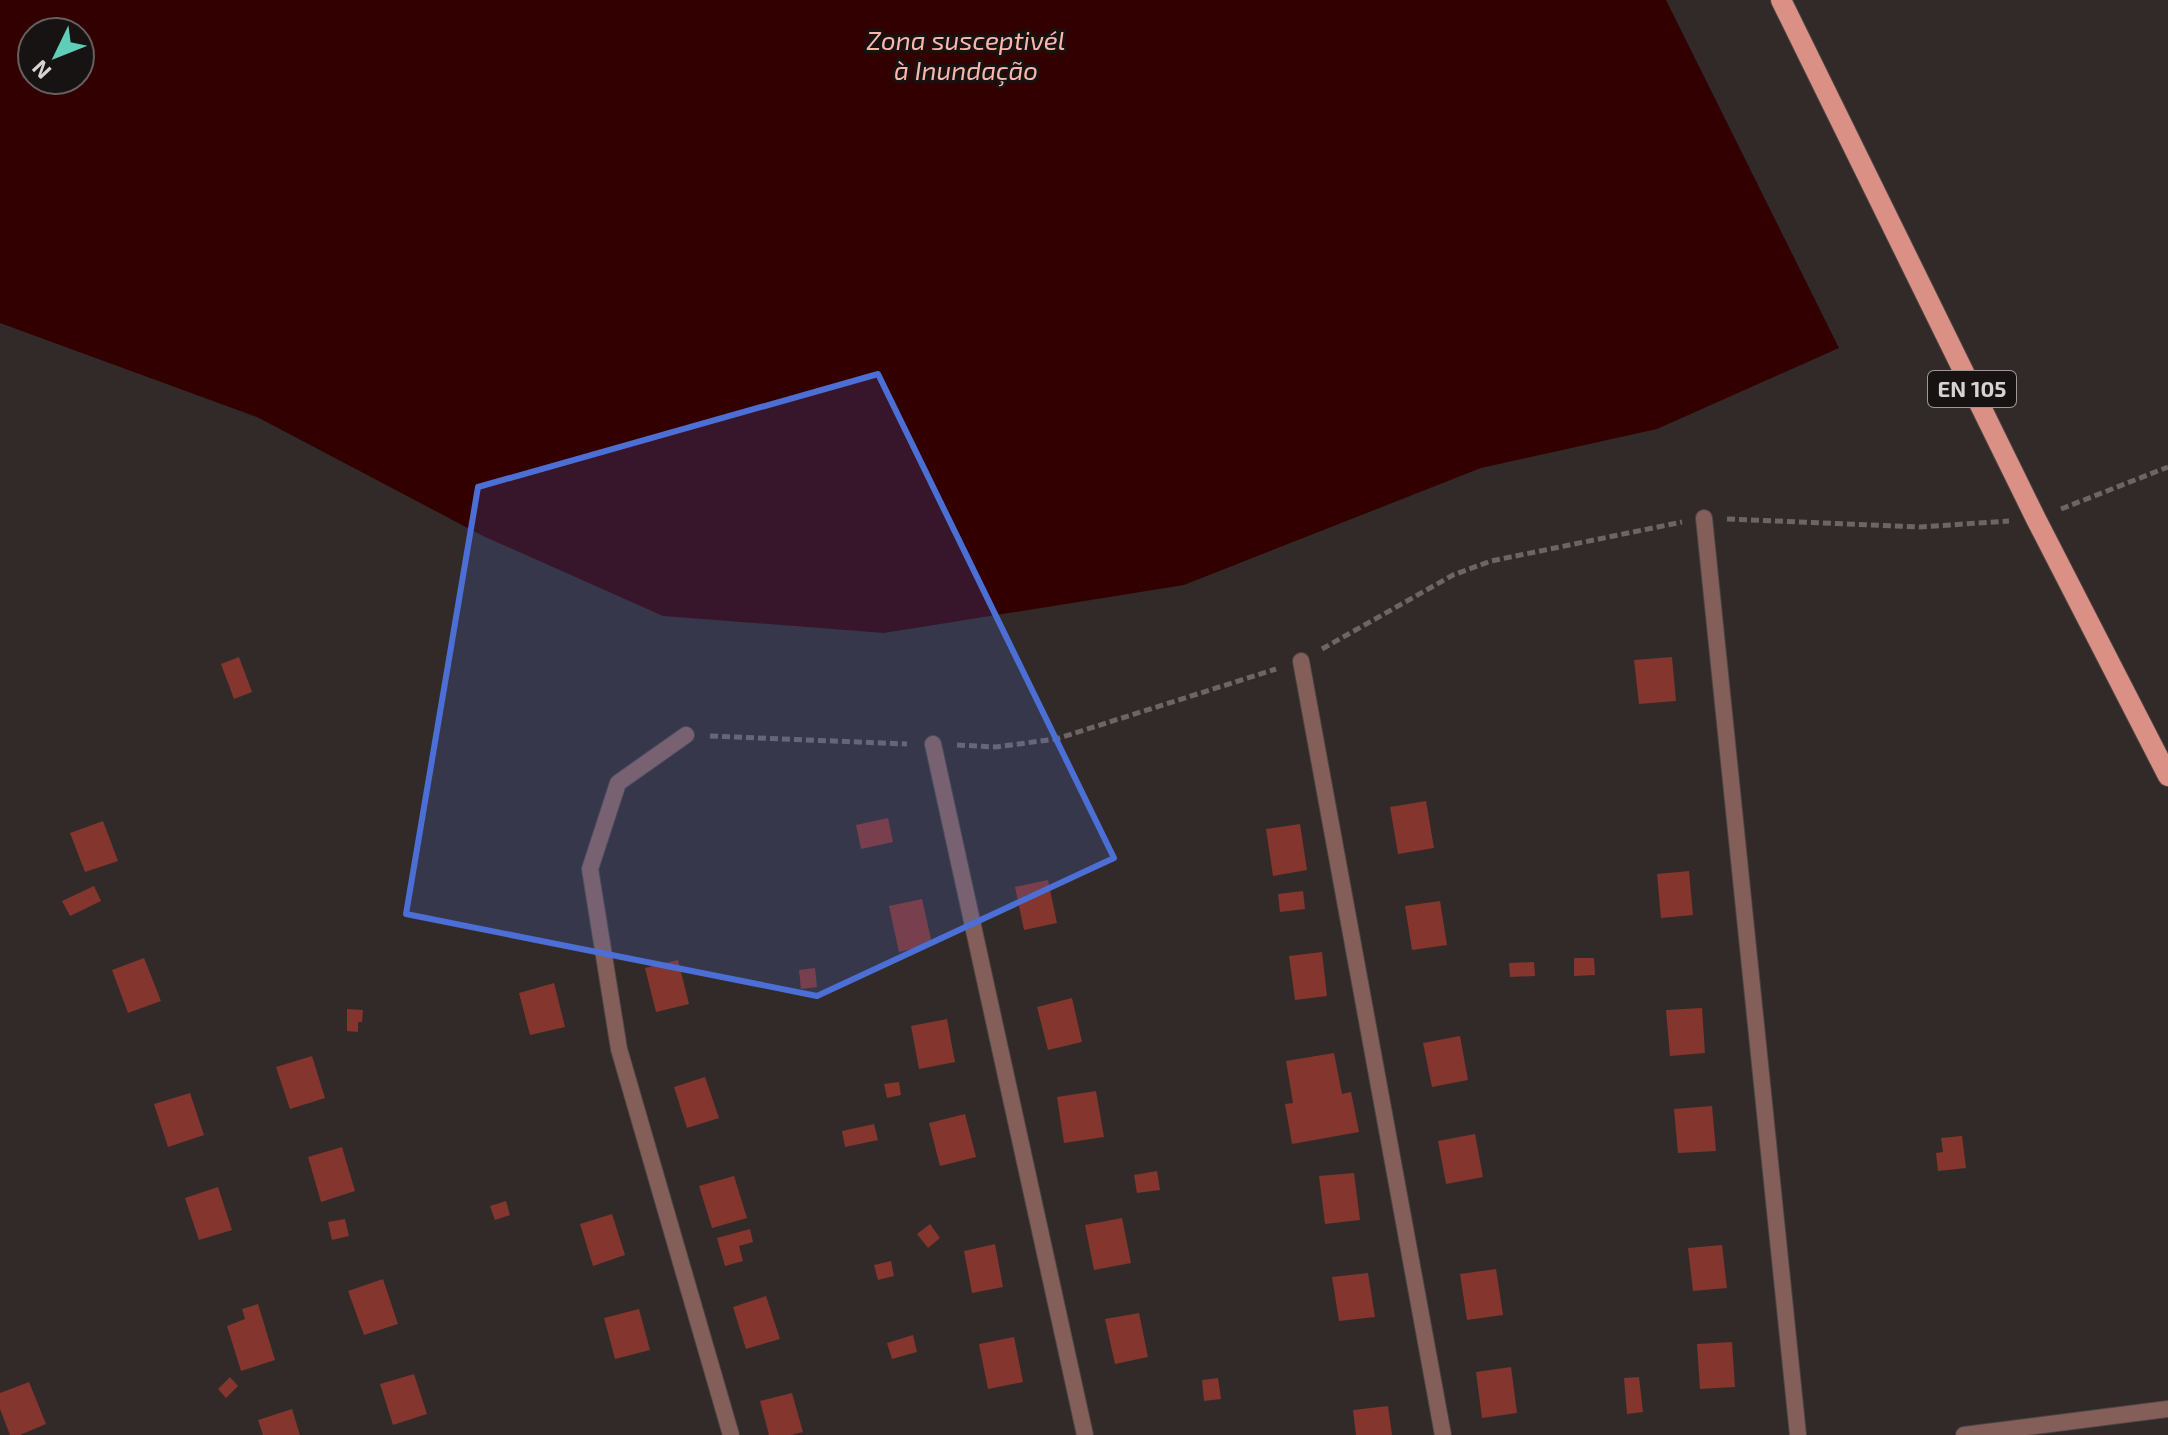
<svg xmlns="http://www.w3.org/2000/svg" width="2168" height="1435" font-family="'Exo 2',sans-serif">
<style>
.water{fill:#300;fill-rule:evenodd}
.building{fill:#84352d}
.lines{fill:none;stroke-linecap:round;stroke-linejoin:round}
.lane-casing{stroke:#4d4543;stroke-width:18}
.primary-casing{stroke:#4d4543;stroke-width:22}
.path{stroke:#6c6563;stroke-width:5;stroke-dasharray:8 4;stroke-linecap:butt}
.lane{stroke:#845f59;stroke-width:16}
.primary{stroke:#db9085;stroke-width:20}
.marked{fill:#4c6fd6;fill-opacity:0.2;stroke:#4c6fd6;stroke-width:6;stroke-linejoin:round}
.labels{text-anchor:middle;stroke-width:6;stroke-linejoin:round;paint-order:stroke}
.shield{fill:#171313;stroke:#9e9999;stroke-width:2}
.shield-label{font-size:22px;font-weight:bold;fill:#d8d3d2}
.water-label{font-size:26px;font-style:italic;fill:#fcb5ab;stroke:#171313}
</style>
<rect width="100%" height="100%" fill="#322a28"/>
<path class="water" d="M 0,0 L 1666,0 L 1839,348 L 1657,429 L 1481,468 L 1184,585 L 884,633 L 663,616 L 483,536 L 257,417 L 0,323 ZM 80,32 L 80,80 L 32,80 L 32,32 Z"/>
<path class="building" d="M 239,657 L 252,692 L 234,699 L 221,664 Z
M 1672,657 L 1676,701 L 1639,704 L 1634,660 Z
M 1426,801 L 1434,848 L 1398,854 L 1390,807 Z
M 888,818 L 893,842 L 861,849 L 856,825 Z
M 103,821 L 118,861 L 85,872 L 70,833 Z
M 1300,824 L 1307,870 L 1273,876 L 1266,829 Z
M 1689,871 L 1693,915 L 1661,918 L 1657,874 Z
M 1048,880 L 1057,923 L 1024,930 L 1015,887 Z
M 94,886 L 101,901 L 70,916 L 62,901 Z
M 1303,891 L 1305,909 L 1280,912 L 1278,894 Z
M 922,899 L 932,944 L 899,952 L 889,906 Z
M 1440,901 L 1447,945 L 1412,950 L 1405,906 Z
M 1322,952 L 1327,996 L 1295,1000 L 1289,956 Z
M 144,958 L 161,1001 L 128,1013 L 112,970 Z
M 1574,958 L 1594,958 L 1595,975 L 1574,976 Z
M 678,960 L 689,1004 L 656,1012 L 645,968 Z
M 1534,962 L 1535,976 L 1510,977 L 1509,963 Z
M 815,968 L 817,987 L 801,989 L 799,970 Z
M 554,983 L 565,1027 L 530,1035 L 519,993 Z
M 1072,998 L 1082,1042 L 1048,1050 L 1037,1007 Z
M 1702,1008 L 1705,1053 L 1670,1056 L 1666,1010 Z
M 347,1009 L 363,1010 L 362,1022 L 358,1022 L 358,1032 L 347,1031 Z
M 947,1019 L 955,1062 L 919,1069 L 911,1026 Z
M 1460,1036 L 1468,1080 L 1432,1087 L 1423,1043 Z
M 1334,1053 L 1342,1094 L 1351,1092 L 1359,1132 L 1292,1144 L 1285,1104 L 1293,1103 L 1286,1061 Z
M 312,1056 L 325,1098 L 290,1109 L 276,1067 Z
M 705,1077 L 719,1118 L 687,1128 L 674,1087 Z
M 899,1082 L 901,1095 L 887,1098 L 884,1084 Z
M 1096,1091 L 1104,1137 L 1064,1143 L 1057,1097 Z
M 190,1093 L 204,1135 L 168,1147 L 154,1104 Z
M 1712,1106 L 1716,1151 L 1678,1153 L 1674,1109 Z
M 965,1114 L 976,1157 L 940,1166 L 929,1123 Z
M 874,1124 L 878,1140 L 845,1147 L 842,1131 Z
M 1475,1134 L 1483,1177 L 1446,1184 L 1438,1141 Z
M 1962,1136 L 1966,1168 L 1938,1171 L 1936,1153 L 1943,1152 L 1941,1138 Z
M 342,1147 L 355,1191 L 321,1202 L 308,1157 Z
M 1157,1171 L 1160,1190 L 1137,1193 L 1134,1175 Z
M 1354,1173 L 1360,1220 L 1325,1224 L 1319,1176 Z
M 734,1176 L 747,1218 L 712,1228 L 699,1186 Z
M 218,1187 L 232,1230 L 199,1240 L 185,1198 Z
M 506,1201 L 510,1215 L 495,1220 L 490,1206 Z
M 612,1214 L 625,1255 L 593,1266 L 580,1224 Z
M 1122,1218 L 1131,1263 L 1094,1270 L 1085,1225 Z
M 345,1219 L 349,1236 L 332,1240 L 328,1222 Z
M 930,1224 L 940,1238 L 928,1248 L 917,1234 Z
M 750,1229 L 753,1242 L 739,1246 L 743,1261 L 725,1266 L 717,1238 Z
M 995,1244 L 1003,1287 L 972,1293 L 964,1251 Z
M 1722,1245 L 1727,1288 L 1693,1291 L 1688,1248 Z
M 891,1261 L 894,1276 L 878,1280 L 874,1265 Z
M 1496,1269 L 1503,1315 L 1467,1320 L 1460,1274 Z
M 1368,1273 L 1375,1317 L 1339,1321 L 1332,1277 Z
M 383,1279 L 398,1324 L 364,1335 L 348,1291 Z
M 766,1296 L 780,1339 L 746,1349 L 733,1307 Z
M 258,1304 L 275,1360 L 241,1371 L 227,1326 L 245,1319 L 242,1309 Z
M 639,1309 L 650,1350 L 615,1359 L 604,1318 Z
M 1139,1313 L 1148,1357 L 1115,1364 L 1105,1319 Z
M 913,1335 L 917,1352 L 892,1359 L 887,1343 Z
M 1014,1337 L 1023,1382 L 988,1389 L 979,1344 Z
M 1732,1342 L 1735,1387 L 1700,1389 L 1697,1344 Z
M 1511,1367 L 1517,1413 L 1482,1418 L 1476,1372 Z
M 414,1374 L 427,1414 L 393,1425 L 380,1384 Z
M 230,1377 L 238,1386 L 226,1398 L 218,1389 Z
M 1639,1377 L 1643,1412 L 1627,1414 L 1624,1378 Z
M 1218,1378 L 1221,1399 L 1204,1401 L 1202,1380 Z
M 29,1382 L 46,1424 L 20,1435 L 10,1435 L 0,1409 L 0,1393 Z
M 792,1393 L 803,1432 L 791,1435 L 769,1435 L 760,1401 Z
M 1388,1406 L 1392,1435 L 1356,1435 L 1353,1410 Z
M 292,1409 L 300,1435 L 263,1435 L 258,1420 Z"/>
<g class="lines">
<defs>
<path id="lane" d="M 1704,518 L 1798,1435
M 1301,661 L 1443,1435
M 686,735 L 618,783 L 590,869 L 619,1049 L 731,1435
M 933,744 L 1085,1435
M 1964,1435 L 2168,1409"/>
<path id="primary" d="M 1781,0 L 2036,519 L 2168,776"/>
</defs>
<use href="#lane" class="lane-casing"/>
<use href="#primary" class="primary-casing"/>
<path class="path" d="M 2061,509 L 2168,467
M 1727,519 L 1920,527 L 2009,521
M 1322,649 L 1453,575 L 1491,561 L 1682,522
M 710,736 L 907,744
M 957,745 L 996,747 L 1056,739 L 1276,669"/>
<use href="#lane" class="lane"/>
<use href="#primary" class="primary"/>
</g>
<path class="marked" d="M 878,374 L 1114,858 L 817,996 L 406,914 L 478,487 Z"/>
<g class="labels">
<rect class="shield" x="1928" y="371" width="88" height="36" rx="6"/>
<g class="shield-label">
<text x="1972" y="397">EN 105</text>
</g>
<g class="water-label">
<text x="966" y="50">Zona susceptivél<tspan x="966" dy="30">à Inundação</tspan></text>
</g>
</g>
<g transform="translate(56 56) rotate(227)"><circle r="38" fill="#171313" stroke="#64605f" stroke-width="2"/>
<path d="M0-6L14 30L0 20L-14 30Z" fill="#5eceb8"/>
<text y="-12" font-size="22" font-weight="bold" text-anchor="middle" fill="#d8d3d2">N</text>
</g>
</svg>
